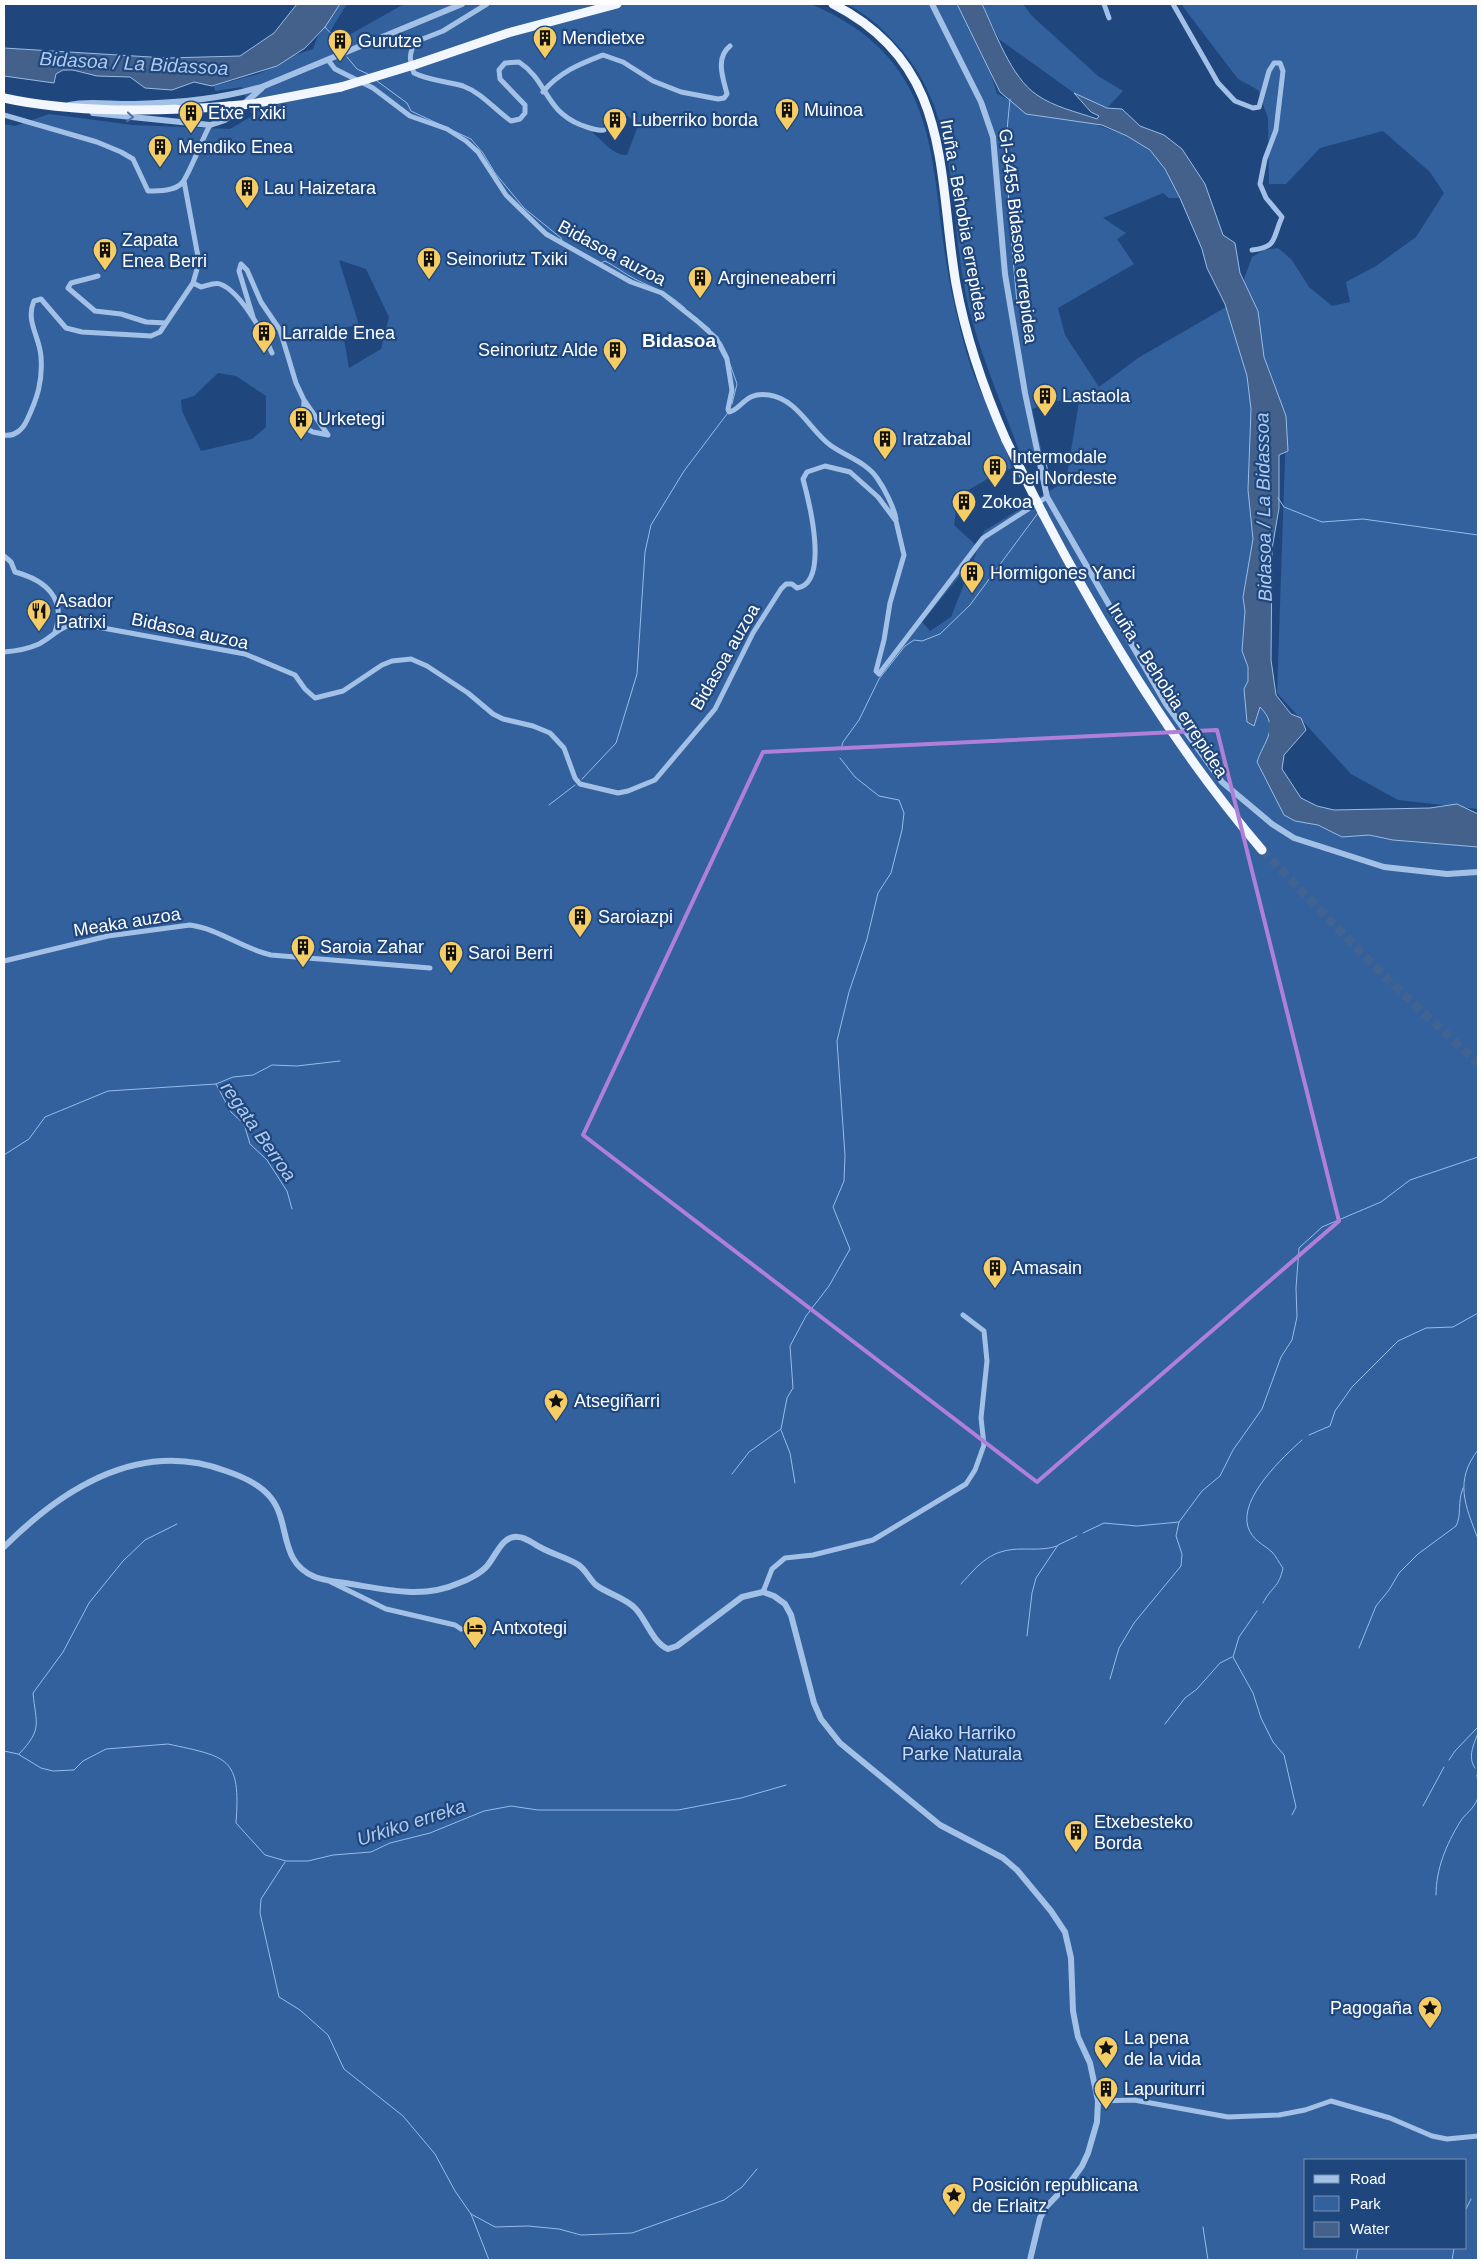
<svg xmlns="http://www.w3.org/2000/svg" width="1482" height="2264" font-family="Helvetica,sans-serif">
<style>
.green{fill:#32619d;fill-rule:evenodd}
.water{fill:#43618a;stroke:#97bce9}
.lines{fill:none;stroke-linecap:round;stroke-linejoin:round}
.stream{stroke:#97bce9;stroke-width:1}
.river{stroke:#43618a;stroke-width:9}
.trunk-tunnel{stroke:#416391;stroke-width:9;stroke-dasharray:9 4.5;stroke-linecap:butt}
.minor{stroke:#a3c1e7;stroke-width:5}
.tertiary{stroke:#a3c1e7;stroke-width:6}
.trunk{stroke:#f2f6fe;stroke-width:9}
.trunk-bridge{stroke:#f2f6fe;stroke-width:9}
.oneway{stroke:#4d72a3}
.marked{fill:none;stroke:#b080d9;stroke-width:4;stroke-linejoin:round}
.labels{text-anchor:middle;stroke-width:4.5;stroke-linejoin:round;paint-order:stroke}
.poi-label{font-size:18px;fill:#fff;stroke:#1f477e;text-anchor:start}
.street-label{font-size:18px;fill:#fff;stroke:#1f477e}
.park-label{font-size:18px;fill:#c7dcf6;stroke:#1f477e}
.water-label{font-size:19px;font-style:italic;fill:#afcbef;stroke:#1f477e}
.neighbourhood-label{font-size:19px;font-weight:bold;fill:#fff;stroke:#1f477e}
</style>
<rect width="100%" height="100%" fill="#1f477e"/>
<path class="green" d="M 338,4 L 347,4 L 329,33 L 342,39 L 404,4 L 811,4 C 955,66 925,178 954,303 C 960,328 966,356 976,380 C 988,409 1003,437 1012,468 L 998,473 L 958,496 L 954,525 L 978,547 L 984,531 L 1066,481 L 1079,402 L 1082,400 L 1057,401 L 1032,409 L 1042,453 L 1022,459 C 1004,409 982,360 969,309 C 947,220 964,120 899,47 C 884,30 868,15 847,4 L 958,4 L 990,71 L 997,94 L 1013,102 C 1049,112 1122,127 1149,150 C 1164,162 1171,182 1180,198 L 1169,198 L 1163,193 L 1103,218 L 1126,233 L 1117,239 L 1134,264 L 1058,308 L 1065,335 L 1099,387 L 1138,358 L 1233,303 L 1253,343 L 1270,733 L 1268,739 L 1268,769 L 1301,811 L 1478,828 L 1478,2260 L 4,2260 L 4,124 L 15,126 L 49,114 L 133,125 L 230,129 L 252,116 L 242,87 L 215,91 L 214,86 L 258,74 L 272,68 L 277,61 L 313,49 L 317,38 ZM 627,115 L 638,126 L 627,155 C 613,156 602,140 592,132 ZM 339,260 L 366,269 L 389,317 L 381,349 L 349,368 L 342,328 L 359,325 ZM 218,373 L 236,376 L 266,396 L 266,427 L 252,439 L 201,451 L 182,411 L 181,400 L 194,396 ZM 977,551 L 951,617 L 930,631 L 922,622 L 958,578 ZM 1306,2160 L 1466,2160 L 1466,2248 L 1306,2248 Z
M 982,4 L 1023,4 L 1031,15 L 1098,76 L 1123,91 L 1107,108 L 1074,93 L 999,39 Z
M 1181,4 L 1478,4 L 1478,809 L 1398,800 L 1351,774 L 1277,693 L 1286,430 L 1263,364 L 1243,282 L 1252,257 L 1264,250 L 1278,248 L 1292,260 L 1309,287 L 1332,306 L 1350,302 L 1346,282 L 1376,266 L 1416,237 L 1444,193 L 1430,172 L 1383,131 L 1320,148 L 1286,184 L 1269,184 L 1268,118 L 1258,90 L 1238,79 Z"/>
<path class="water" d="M 297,4 L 340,4 L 325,27 L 305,48 L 277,66 L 212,86 L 194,82 L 172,90 L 145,88 L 130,77 L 97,76 L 73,70 L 63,70 L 56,74 L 54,83 L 4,76 L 4,48 L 167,58 L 240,56 L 274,33 Z
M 957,4 L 982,4 C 995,31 1011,78 1037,95 C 1054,107 1077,112 1097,119 L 1099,116 L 1091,112 L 1074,93 L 1107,108 L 1122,109 L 1140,126 L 1164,135 L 1182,149 L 1205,184 L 1223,235 L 1235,243 L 1240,273 L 1258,311 L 1264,357 L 1286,416 L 1288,451 L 1279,455 L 1279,508 L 1272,549 L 1271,660 L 1276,695 L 1291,714 L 1301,718 L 1306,730 L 1284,755 L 1282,769 L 1301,798 L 1317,806 L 1334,810 L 1430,808 L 1457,804 L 1478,814 L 1478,847 L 1393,840 L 1369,835 L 1342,837 L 1318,825 L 1295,821 L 1284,815 L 1257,762 C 1263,742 1281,728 1260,707 L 1254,726 L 1247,722 L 1244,689 L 1248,681 L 1248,667 L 1242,651 L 1245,611 L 1243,597 L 1253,539 L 1248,490 L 1251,409 L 1247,376 L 1225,304 L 1207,268 L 1202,249 L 1180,198 L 1165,169 L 1150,150 L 1127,136 L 1102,125 L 1026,114 L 1000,92 Z"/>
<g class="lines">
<path class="stream" d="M 325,27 L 336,39
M 339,44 L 341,49
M 347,57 L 357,69 L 370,75
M 377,81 L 407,103 L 411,111 L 471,139 L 483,153 L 495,173 L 524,208 L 561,238 L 562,241
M 1010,99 L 1007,130 L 1009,215 L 1017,303
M 601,263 L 605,261 C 615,266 625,274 635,279 C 657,290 666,291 685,308
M 688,311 L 710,329
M 721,342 L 728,356
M 730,364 L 737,384 L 732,404
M 1044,452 L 1050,483
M 1278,498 L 1284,507 L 1322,522 L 1363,519 L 1478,535
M 841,749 L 843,742 L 859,720 L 879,679 L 905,646 L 914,640 L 922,641 L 940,634 L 970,605 L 1038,513
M 582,779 L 616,743 L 637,674 L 645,552 L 651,525 L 684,471 L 727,414
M 549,805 L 575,785
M 216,1084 L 233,1077 L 253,1075 L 272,1065 L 297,1066 L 340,1061
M 4,1155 L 29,1139 L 45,1117 L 108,1091 L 216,1084 L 231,1112 L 244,1124 L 250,1144 L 267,1160 L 287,1191 L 292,1209
M 781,1430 L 790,1453 L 795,1483
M 1309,1435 L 1330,1426 L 1335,1411 L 1352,1387 L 1398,1341 L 1426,1328 L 1453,1327 L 1478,1313
M 1478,1450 C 1454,1481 1465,1505 1478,1539
M 732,1474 L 749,1452 L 781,1429 L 787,1398 L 793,1388 L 790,1346 L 806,1316 L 829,1286 L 850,1249 L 833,1207 L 844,1181 L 845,1155 L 837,1041 L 849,992 L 867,939 L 878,893 L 891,873 L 902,830 L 904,813 L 899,800 L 879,796 L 855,777 L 840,758
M 1083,1533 L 1104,1523 L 1137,1526 L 1179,1522
M 961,1584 C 980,1563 991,1549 1022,1549 C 1034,1549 1045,1550 1057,1546
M 1263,1603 C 1271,1587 1279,1588 1283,1568 C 1279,1563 1276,1556 1272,1552 C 1263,1544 1252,1540 1248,1527 C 1239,1498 1283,1457 1302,1440
M 1257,1611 L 1239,1637 L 1233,1657 L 1253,1693 L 1261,1718 L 1273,1742 L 1284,1755 L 1296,1807 L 1292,1815
M 1027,1636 L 1032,1593 L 1036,1578 L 1058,1545 L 1077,1536
M 1359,1648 L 1376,1606 L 1389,1590 L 1399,1573 L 1418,1554 L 1456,1526 C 1462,1515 1457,1503 1463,1488
M 1110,1679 L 1119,1648 L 1134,1623 L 1181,1566 L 1182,1554 L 1176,1536 L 1179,1522 L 1202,1491 L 1220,1476 L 1233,1450 L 1262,1409 L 1281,1357 L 1292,1340 L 1297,1317 L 1296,1288 L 1299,1248 L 1322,1227 L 1381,1202 L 1410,1180 L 1478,1157
M 1165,1724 L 1185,1698 L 1197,1689 L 1220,1663 L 1232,1657
M 4,1751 L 18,1754 L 41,1768 L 53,1771 L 74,1770 L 83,1761 L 106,1749 L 168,1744 C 228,1757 241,1757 236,1823 L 265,1855 L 286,1861 L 308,1861 L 333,1855 L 371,1852 L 390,1843 L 430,1833 L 484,1811 L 511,1806 L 538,1810 L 678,1810 L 741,1798 L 786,1785
M 19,1754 C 43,1729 36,1724 33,1693 L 63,1652 L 89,1603 L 123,1561 L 145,1540 L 177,1524
M 1449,1760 L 1455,1751 L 1478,1727
M 1475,1768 C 1467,1757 1474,1744 1478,1733
M 1477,1775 L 1478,1783
M 1423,1806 L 1444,1767
M 285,1862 L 261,1899 L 260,1913 L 279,1997 L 300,2010 L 328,2035 L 344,2069 L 403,2116 L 435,2154 L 455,2191 L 471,2214 L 489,2260
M 1436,1895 C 1436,1869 1446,1845 1460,1822 C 1466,1812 1472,1812 1478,1798
M 1466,2209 L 1471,2199
M 471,2214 L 495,2227 L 528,2226 L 559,2229 L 581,2235 L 632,2233 L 724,2200 L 742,2187 L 757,2169
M 1203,2227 L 1208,2260
M 1356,2260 L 1358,2248
M 1452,2260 L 1454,2248"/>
<path class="river" d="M 1273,725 L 1276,764"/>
<path class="trunk-tunnel" d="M 1262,850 L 1384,976 L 1478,1063"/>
<path class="minor" d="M 487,4 L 443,31 L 415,42 C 409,54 409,60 414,73 C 430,81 447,81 463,86 C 482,93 495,110 511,121 L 520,119 L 525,113 L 525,105 L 500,79 L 499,70 L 505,63 L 519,62 C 548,81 544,110 581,125 C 590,128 595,131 604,130
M 1104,4 L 1109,18
M 1173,4 L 1218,83 L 1235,101 L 1253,108 L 1259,107 L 1269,71 L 1274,63 L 1280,63 L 1283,71 L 1276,130 L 1265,159 L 1260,184 L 1266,198 L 1282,217 C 1272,239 1278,247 1252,250
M 328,60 L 335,69 L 373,88 L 410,116 L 447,129 L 466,141 L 478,152 L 506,195 L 546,234 L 631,282 L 662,293 L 697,321 L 716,338 L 727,359 L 732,390 L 728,409 L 729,412 C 742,410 744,391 769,395 C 797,399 810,430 830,445 C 845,456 866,462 877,478 C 884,488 894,507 896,519
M 543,92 C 559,72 580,64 603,55 L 623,62 L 653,81 L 681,92 L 718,99 L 724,98 L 727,94 C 723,78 715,58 730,46
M 4,115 L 97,142 L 121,152 L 133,159 L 148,191 C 159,191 175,191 182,183 C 189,175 203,137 210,125
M 98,276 L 71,283 L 68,288 L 95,311 L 121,314 L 146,322 L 166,323 L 193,283 L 199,262 L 184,181
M 193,283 L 201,287 C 207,286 214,282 220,284 C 240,291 264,334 272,353
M 253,317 L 239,271 L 241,264 L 247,270 L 261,302 L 280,330 L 296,383 L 304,400 L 303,427 L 313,432 L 328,435 L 304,400
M 4,435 C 15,437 23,429 27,420 C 37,399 43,381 41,357 C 40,337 25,321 34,301 L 41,299 L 66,328 L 82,332 L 151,336 L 160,332 L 166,323
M 4,556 L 11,562 L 15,572 C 45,580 67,598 55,632
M 4,652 C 16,651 28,649 39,644 C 56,635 60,624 81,624 L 245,654 L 295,675 L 305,689 L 315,698 L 343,691 L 382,665 L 392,661 L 411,659 L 427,666 L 468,693 L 493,714 L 503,719 L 533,726 L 550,733 L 564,748 L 575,778 L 580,784 L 618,793 L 628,791 L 655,780 L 715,709 L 753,633 L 781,589 L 786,584 L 792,584 L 797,588 C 830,583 809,501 803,479 L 807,472 L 825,466 L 850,472 L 878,497 L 896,521 L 904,555 L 890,603 L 884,640 L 876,671 L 879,674 L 983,538 L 1047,497
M 4,961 L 108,936 L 190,925 C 219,929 243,949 271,955 L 430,968
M 331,1582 L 386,1609 L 455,1625 L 461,1629
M 763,1592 L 772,1569 L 785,1558 L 813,1555 L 873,1540 L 966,1484 L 975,1470 L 984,1445 L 981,1418 L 987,1361 L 984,1331 L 963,1315
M 1098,2101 L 1134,2100 L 1228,2117 L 1279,2115 L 1305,2110 L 1331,2101 L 1390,2118 L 1432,2136 L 1447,2139 L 1478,2136"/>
<path class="tertiary" d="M 932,4 L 981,102 L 993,137 L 1005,274 L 1025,393 L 1047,497 L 1166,704 L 1222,782 L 1272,824 L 1294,838 L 1384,867 L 1447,874 L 1478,872
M 69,105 C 90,100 113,105 135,104 C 178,103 223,99 264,86 L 462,4
M 93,113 L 210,125 L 225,120 L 262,88
M 4,1547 C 63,1488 141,1439 226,1471 C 241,1476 261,1485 271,1498 C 291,1523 278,1562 315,1577 C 326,1581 339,1582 351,1584 C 387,1590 424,1599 459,1583 C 468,1580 481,1573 487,1566 C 496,1556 502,1535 518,1537 C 523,1537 528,1540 533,1543 C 547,1553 564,1556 577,1564 C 585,1568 589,1579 596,1585 C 608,1594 624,1597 635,1608 C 646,1619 652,1642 668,1649 L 677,1646 L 742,1597 L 763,1592 L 774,1596 L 785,1604 L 791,1615 L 814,1703 L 821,1719 L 840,1743 L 940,1825 L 1003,1858 L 1017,1870 L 1051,1911 L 1065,1932 L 1071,1958 L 1073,2011 L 1078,2037 L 1090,2063 L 1098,2101 L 1097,2122 L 1088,2153 L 1082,2166 L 1072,2180 L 1046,2207 L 1040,2218 L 1030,2260"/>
<path class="trunk" d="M 833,4 C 953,65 937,173 956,284 C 966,339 984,390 1006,440
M 417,64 L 508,33 L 617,4
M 4,98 C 72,113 159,112 229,106
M 252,104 L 341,87
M 1043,514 C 1105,633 1175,748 1262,850"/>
<path class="trunk-bridge" d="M 341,87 L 417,64
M 229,106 L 252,104
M 1006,440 L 1043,514"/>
</g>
<defs><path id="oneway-chevron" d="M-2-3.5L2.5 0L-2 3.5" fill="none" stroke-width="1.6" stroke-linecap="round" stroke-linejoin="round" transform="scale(1.25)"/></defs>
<use class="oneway" href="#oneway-chevron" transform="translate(130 117) rotate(5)"/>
<path class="marked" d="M 1217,730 L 1339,1221 L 1037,1482 L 583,1135 L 763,752 Z"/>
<defs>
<symbol id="building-pin" viewBox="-11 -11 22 30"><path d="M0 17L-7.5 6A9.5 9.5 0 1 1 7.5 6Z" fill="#f5cd64" stroke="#1f477e"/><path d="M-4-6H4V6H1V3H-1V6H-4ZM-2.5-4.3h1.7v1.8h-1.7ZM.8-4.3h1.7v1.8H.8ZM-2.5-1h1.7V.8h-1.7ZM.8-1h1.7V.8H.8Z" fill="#111"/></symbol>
<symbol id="restaurant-pin" viewBox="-11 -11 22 30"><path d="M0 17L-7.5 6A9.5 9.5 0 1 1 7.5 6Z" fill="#f5cd64" stroke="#1f477e"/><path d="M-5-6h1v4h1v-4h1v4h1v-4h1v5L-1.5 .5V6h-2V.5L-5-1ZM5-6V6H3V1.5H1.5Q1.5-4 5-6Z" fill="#111"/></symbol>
<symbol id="sight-pin" viewBox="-11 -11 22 30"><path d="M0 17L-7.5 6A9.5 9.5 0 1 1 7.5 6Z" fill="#f5cd64" stroke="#1f477e"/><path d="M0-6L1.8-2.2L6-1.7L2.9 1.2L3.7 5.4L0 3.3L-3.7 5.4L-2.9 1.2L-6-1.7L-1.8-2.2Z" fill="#111"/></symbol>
<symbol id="hotel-pin" viewBox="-11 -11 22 30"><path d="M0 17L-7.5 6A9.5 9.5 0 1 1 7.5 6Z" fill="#f5cd64" stroke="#1f477e"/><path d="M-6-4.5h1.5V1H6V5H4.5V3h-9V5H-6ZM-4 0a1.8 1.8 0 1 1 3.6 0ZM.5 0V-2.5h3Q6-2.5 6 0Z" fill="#111"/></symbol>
</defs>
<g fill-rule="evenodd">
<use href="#building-pin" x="531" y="24" width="28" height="38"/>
<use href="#building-pin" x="326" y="27" width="28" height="38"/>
<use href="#building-pin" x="773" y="96" width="28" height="38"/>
<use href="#building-pin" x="177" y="99" width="28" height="38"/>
<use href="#building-pin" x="601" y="106" width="28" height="38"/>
<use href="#building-pin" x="146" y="133" width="28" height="38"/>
<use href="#building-pin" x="233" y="174" width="28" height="38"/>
<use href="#building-pin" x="91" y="236" width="28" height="38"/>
<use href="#building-pin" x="415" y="245" width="28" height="38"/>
<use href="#building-pin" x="686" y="264" width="28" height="38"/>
<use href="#building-pin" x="250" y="319" width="28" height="38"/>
<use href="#building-pin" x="601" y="336" width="28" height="38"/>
<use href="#building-pin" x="1031" y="382" width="28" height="38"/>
<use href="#building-pin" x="287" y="405" width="28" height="38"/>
<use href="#building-pin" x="871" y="425" width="28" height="38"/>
<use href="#building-pin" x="981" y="453" width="28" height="38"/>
<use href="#building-pin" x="950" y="488" width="28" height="38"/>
<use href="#building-pin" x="958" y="559" width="28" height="38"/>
<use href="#restaurant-pin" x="25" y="597" width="28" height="38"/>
<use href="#building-pin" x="566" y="903" width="28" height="38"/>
<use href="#building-pin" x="289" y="933" width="28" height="38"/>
<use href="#building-pin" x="437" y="939" width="28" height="38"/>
<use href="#building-pin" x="981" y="1254" width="28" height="38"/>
<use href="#sight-pin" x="542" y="1387" width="28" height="38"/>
<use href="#hotel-pin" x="461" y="1614" width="28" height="38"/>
<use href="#building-pin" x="1062" y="1818" width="28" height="38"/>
<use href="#sight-pin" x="1416" y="1994" width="28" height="38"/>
<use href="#sight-pin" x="1092" y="2034" width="28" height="38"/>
<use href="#building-pin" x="1092" y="2075" width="28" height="38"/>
<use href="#sight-pin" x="940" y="2181" width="28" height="38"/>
</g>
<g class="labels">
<g class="poi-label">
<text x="562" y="44">Mendietxe</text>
<text x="358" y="47">Gurutze</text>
<text x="804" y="116">Muinoa</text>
<text x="208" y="119">Etxe Txiki</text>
<text x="632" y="126">Luberriko borda</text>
<text x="178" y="153">Mendiko Enea</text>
<text x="264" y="194">Lau Haizetara</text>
<text x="122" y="246">Zapata<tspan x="122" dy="21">Enea Berri</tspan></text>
<text x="446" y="265">Seinoriutz Txiki</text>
<text x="718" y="284">Argineneaberri</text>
<text x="282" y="339">Larralde Enea</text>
<text x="598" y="356" text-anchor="end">Seinoriutz Alde</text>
<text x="1062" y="402">Lastaola</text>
<text x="318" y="425">Urketegi</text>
<text x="902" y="445">Iratzabal</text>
<text x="1012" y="463">Intermodale<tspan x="1012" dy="21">Del Nordeste</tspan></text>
<text x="982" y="508">Zokoa</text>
<text x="990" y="579">Hormigones Yanci</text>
<text x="56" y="607">Asador<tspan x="56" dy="21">Patrixi</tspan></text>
<text x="598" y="923">Saroiazpi</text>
<text x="320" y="953">Saroia Zahar</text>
<text x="468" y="959">Saroi Berri</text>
<text x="1012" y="1274">Amasain</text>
<text x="574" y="1407">Atsegiñarri</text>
<text x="492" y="1634">Antxotegi</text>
<text x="1094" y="1828">Etxebesteko<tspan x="1094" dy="21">Borda</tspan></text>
<text x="1412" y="2014" text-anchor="end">Pagogaña</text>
<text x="1124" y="2044">La pena<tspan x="1124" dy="21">de la vida</tspan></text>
<text x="1124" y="2095">Lapuriturri</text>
<text x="972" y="2191">Posición republicana<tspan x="972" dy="21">de Erlaitz</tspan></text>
</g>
<g class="street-label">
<text transform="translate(964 220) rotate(80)" y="6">Iruña - Behobia errepidea</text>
<text transform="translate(1018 236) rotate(83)" y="6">GI-3455 Bidasoa errepidea</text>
<text transform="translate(612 253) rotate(28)" y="6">Bidasoa auzoa</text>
<text transform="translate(190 631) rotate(12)" y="6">Bidasoa auzoa</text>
<text transform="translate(725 657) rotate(-60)" y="6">Bidasoa auzoa</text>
<text transform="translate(1168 690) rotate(57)" y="6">Iruña - Behobia errepidea</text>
<text transform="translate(127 922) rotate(-9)" y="6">Meaka auzoa</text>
</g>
<g class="park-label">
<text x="962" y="1739">Aiako Harriko<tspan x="962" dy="21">Parke Naturala</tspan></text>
</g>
<g class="water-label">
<text transform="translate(134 63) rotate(3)" y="7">Bidasoa / La Bidassoa</text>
<text transform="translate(1263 507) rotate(-91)" y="7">Bidasoa / La Bidassoa</text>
<text transform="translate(259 1131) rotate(55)" y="7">regata Berroa</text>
<text transform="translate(411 1822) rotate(-18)" y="7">Urkiko erreka</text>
</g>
<g class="neighbourhood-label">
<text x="679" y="347">Bidasoa</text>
</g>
</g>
<rect width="1482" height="2264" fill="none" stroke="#ffffff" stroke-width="10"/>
<rect x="1304" y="2159" width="162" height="90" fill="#1f477e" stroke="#7991b2"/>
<rect x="1314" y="2175" width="25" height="8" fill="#a3c1e7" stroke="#7991b2"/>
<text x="1350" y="2184" font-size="15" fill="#ffffff">Road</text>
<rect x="1314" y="2196" width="25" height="15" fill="#32619d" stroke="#7991b2"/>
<text x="1350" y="2209" font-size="15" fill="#ffffff">Park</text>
<rect x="1314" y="2222" width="25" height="15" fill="#43618a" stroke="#7991b2"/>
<text x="1350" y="2234" font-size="15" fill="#ffffff">Water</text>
</svg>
